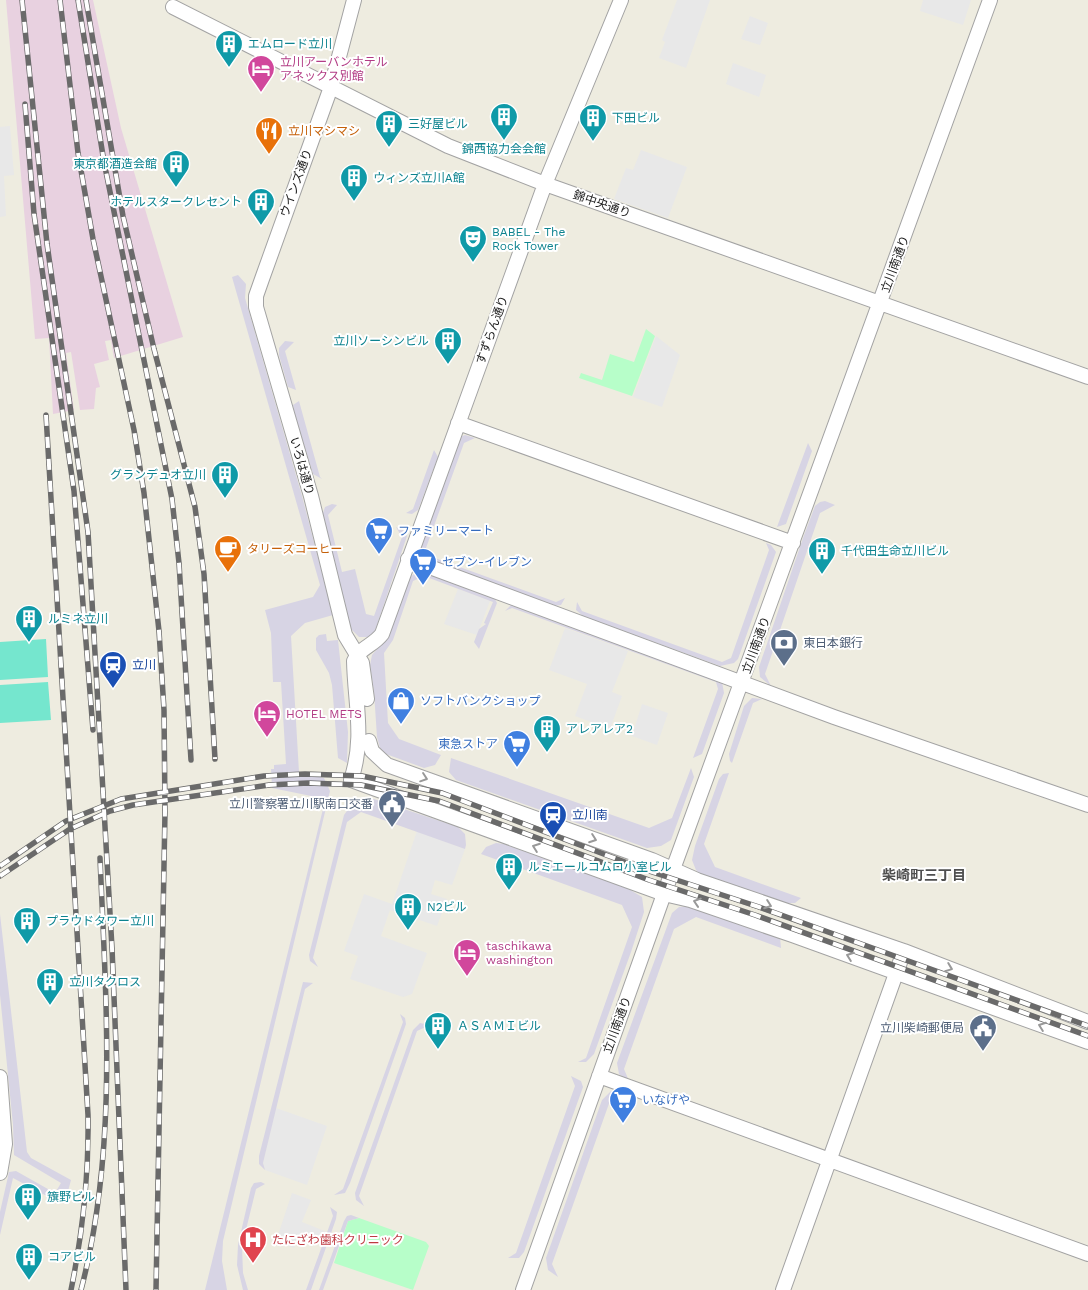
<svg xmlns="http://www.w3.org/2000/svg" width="1088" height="1290" font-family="'Work Sans','Noto Sans JP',sans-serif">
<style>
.railway{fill:#e8d1e0}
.park{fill:#b7fec9}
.pitch{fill:#75e6ce}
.parking{fill:#e8e8e8}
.plaza{fill:#d7d4e4}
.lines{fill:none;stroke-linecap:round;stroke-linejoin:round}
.tertiary-casing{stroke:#a3a3a3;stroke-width:16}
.tertiary{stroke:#fff;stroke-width:14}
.rail-casing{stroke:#6a6a6a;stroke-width:5.5}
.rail{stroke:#fff;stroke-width:4;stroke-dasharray:11;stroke-linecap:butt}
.oneway{stroke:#999}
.labels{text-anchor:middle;stroke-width:4;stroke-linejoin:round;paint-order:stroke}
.culture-label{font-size:12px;fill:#0d838f;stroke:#fff;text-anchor:start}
.hotel-label{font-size:12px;fill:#b23c85;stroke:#fff;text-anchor:start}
.food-label{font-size:12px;fill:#c56008;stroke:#fff;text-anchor:start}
.street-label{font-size:12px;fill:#1c1c1c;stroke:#fff}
.shop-label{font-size:12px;fill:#366cbe;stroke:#fff;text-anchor:start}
.service-label{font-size:12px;fill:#4e5e75;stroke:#fff;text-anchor:end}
.transit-label{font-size:12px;fill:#164399;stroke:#fff;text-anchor:start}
.health-label{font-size:12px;fill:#be3a42;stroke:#fff;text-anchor:start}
.neighbourhood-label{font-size:14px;font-weight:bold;fill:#4f4f4f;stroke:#fff}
</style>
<rect width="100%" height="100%" fill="#eeece0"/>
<path class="railway" d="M 6,0 L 93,0 L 121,128 L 183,337 L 114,358 L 111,340 L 105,341 L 109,360 L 94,364 L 100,387 L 96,388 L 94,409 L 80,410 L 71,352 L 66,353 L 74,410 L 53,414 L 49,338 L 35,339 Z"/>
<path class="park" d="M 646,329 L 655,336 L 632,396 L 579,378 L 581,373 L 602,380 L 610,354 L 634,362 Z
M 359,1218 L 426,1242 L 429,1246 L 413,1290 L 334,1263 L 348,1221 Z"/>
<path class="pitch" d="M 46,639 L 48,677 L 0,680 L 0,642 Z
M 48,682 L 51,720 L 0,723 L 0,685 Z"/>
<path class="parking" d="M 677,0 L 710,0 L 686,68 L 659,58 L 665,42 L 662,40 Z
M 923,0 L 971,0 L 963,25 L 920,11 Z
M 750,16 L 768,23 L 760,45 L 741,39 Z
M 733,63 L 766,75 L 759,97 L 726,84 Z
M 10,126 L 14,175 L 4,176 L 6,216 L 0,217 L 0,127 Z
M 641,150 L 687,167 L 668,218 L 614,199 L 626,168 L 633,170 Z
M 656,336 L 680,355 L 662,407 L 633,397 Z
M 458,589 L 490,601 L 477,635 L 444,624 Z
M 565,628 L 628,651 L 612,692 L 622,696 L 610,729 L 575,716 L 587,684 L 549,670 Z
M 642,704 L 668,713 L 657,745 L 632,736 Z
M 417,831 L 465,849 L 452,885 L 435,880 L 431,894 L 447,899 L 437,926 L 390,910 Z
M 364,894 L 392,904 L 381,936 L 427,953 L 412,994 L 403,997 L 350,979 L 358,956 L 344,951 Z
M 276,1108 L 327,1126 L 307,1185 L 265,1170 L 263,1163 Z
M 292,1193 L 311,1200 L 302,1222 L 327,1232 L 323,1242 L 300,1234 L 294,1248 L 276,1241 Z"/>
<path class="plaza" d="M 238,275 L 246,284 L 245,298 L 302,496 L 333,615 L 305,623 L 291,636 L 299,772 L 324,778 L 330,791 L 223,1241 L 222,1261 L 227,1290 L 205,1290 L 323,809 L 316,797 L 272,788 L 271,769 L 274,769 L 274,765 L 286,764 L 281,682 L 273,682 L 271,633 L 265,610 L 313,597 L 320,585 L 232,277 Z
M 285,341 L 294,342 L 285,351 L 296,390 L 288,387 L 279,355 L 279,348 Z
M 299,401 L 320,477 L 322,479 L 313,474 L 295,415 L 293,405 Z
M 465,435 L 475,438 L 464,443 L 426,548 L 432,557 L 556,602 L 565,598 L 561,605 L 553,606 L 426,559 L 422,554 L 421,547 L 460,437 Z
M 808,443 L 812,451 L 786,524 L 777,527 Z
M 434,450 L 438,457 L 418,510 L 412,514 L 406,513 L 413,509 Z
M 820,502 L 825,501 L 835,505 L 820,513 L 765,674 L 771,686 L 760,677 L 759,667 L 803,538 L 815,506 Z
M 332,504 L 337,505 L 328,515 L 342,572 L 355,569 L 366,614 L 374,616 L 402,537 L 396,527 L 403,530 L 407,536 L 375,631 L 368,637 L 359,637 L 351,629 L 322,516 L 325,507 Z
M 766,543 L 771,545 L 776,552 L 738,659 L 734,663 L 720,666 L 583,616 L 576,610 L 577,602 L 582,611 L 722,662 L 731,658 L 769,550 Z
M 423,571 L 494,597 L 497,603 L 479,649 L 474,642 L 479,629 L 486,624 L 484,623 L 493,602 L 424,576 L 413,581 L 393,640 L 384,653 L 388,723 L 399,739 L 441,755 L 435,765 L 424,768 L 386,754 L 380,748 L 377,737 L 374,692 L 370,665 L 372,655 L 388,637 L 408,579 L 414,574 Z
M 512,604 L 722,682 L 724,693 L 702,754 L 693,758 L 718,689 L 716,682 L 512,608 L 505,611 Z
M 326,634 L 327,641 L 338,640 L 348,732 L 347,763 L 338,758 L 332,685 L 329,673 L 316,650 L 316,638 L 319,635 Z
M 752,698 L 762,699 L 753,703 L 732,763 L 730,761 L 729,754 L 744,706 Z
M 451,758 L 649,828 L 672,818 L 691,768 L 694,777 L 671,840 L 661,846 L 647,848 L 456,780 L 449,772 Z
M 729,773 L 704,844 L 715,867 L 801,898 L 795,903 L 784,903 L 699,873 L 696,870 L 692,860 L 695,846 L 719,779 L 723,774 Z
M 374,799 L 458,827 L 465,834 L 466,845 L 465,849 L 361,812 L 347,822 L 313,958 L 318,967 L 310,961 L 309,955 L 344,815 L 352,804 L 365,799 Z
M 496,843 L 504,844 L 627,888 L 642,897 L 644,912 L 631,952 L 594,1054 L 586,1062 L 578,1062 L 586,1058 L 632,927 L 622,905 L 481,854 L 486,847 Z
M 688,906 L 780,937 L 781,948 L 696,917 L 674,929 L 624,1069 L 629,1081 L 619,1074 L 617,1063 L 672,913 L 679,907 Z
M 0,914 L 27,1152 L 31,1158 L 71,1180 L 67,1195 L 56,1201 L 13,1178 L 0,1235 L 0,1212 L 9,1172 L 16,1171 L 55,1193 L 61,1183 L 14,1155 L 13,1125 L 0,995 Z
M 303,982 L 313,983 L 305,989 L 263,1163 L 265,1170 L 259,1164 L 259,1156 Z
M 400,1014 L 405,1018 L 406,1024 L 350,1183 L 345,1193 L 334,1195 L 343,1189 L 403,1022 Z
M 420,1023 L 430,1025 L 417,1031 L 359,1196 L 364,1206 L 356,1200 L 355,1193 L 413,1030 Z
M 571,1076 L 581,1081 L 583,1087 L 524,1252 L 519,1258 L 508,1258 L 516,1253 L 575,1086 Z
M 611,1091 L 623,1095 L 611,1098 L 552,1264 L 558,1277 L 548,1270 L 546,1258 L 602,1100 Z
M 261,1182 L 265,1184 L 256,1189 L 242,1246 L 243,1273 L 248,1290 L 243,1290 L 237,1265 L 238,1245 L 251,1188 L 254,1183 Z
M 330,1207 L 337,1212 L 336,1219 L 311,1290 L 306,1290 L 333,1216 Z
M 351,1215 L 359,1218 L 348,1221 L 323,1290 L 319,1290 L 344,1221 L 347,1216 Z"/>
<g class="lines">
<defs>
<path id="tertiary" d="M 354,0 L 331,87 L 262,279 L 256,296 L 256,307 L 311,496 L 345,635 L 362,663 L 367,699
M 173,7 L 448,146 L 545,184 L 1088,377
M 458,423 L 793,543
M 408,559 L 834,717 L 1088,805
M 369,741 L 372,751 L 387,765 L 652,860 L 697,880 L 904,951 L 1088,1022
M 351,780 C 365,738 355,704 354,661 C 359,648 373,646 382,634 L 545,184 L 621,0
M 351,780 L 664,894 L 690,900 L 792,935 L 1088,1042
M 599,1076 L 1088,1254
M 0,1077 L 5,1144 L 0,1173
M 523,1290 L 664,894 L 990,0
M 783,1290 L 904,951"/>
</defs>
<use href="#tertiary" class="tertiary-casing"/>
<use href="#tertiary" class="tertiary"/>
<defs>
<path id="rail" d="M 22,0 L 47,244 L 88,532 L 112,948 L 126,1290
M 60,0 L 78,153 L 93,239 L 134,430 L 144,493 L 159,631 L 164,710 L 165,812 L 156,1290
M 78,0 L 104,162 L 172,499 L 179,563 L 191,760
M 86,0 L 123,216 L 154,349 L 195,507 L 204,574 L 215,759
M 25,104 L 34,214 L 74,491 L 93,730
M 46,415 L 88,1115 C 89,1174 83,1231 71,1290
M 0,866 L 66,821 L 121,799 L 264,776 L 305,774 L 362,776 L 442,793 L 646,870 L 759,907 L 1088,1026
M 0,876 L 70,829 L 110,811 L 133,805 L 269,785 L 308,783 L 361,785 L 439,801 L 649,880 L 755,915 L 1088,1036
M 81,1290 C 118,1148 106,1003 100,858"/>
</defs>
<use href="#rail" class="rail-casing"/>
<use href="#rail" class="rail"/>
</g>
<defs><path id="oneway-chevron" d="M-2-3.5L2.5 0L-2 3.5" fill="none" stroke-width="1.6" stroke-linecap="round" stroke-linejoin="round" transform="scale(1.25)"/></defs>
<g class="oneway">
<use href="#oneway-chevron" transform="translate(424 778) rotate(19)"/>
<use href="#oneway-chevron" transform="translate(593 839) rotate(20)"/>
<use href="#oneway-chevron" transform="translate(536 847) rotate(-160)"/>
<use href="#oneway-chevron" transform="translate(697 902) rotate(-162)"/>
<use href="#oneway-chevron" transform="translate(768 905) rotate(20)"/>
<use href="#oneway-chevron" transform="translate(850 956) rotate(-160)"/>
<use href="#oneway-chevron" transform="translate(949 968) rotate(21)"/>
<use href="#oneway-chevron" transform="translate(1042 1026) rotate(-160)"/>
</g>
<defs>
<symbol id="building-pin" viewBox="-11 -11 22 30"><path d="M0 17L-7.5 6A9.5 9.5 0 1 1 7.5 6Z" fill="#0f9aa8" stroke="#fff"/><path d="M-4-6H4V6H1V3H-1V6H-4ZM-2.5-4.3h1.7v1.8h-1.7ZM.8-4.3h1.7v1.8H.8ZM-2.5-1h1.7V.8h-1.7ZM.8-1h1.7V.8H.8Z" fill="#fff"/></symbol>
<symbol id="hotel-pin" viewBox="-11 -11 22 30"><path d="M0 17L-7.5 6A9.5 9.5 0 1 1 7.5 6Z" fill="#d1479c" stroke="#fff"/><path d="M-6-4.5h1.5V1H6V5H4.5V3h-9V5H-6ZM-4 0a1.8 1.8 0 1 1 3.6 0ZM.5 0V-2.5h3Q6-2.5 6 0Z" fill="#fff"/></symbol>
<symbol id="restaurant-pin" viewBox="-11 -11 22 30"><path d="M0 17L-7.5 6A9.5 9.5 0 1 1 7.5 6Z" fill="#e8710a" stroke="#fff"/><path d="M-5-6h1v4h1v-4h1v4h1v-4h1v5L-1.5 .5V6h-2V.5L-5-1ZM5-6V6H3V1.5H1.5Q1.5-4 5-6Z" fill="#fff"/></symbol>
<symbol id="theatre-pin" viewBox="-11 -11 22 30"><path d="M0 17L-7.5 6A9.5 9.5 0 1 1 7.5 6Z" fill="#0f9aa8" stroke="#fff"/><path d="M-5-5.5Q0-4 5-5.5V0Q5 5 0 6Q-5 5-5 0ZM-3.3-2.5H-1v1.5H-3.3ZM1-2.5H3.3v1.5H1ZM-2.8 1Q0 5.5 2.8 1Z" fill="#fff"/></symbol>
<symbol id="supermarket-pin" viewBox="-11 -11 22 30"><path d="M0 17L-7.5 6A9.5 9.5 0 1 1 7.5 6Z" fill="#3f7fe0" stroke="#fff"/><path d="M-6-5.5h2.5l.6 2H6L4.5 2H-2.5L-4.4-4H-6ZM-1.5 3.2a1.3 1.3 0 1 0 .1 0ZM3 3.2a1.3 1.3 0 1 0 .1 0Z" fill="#fff"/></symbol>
<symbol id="cafe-pin" viewBox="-11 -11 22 30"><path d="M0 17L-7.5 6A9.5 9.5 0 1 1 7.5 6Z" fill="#e8710a" stroke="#fff"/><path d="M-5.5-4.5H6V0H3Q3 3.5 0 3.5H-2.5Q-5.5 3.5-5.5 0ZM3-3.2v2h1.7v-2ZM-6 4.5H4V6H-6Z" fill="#fff"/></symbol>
<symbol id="bank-pin" viewBox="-11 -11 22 30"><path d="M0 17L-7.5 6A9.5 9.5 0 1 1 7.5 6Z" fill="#5c6f8a" stroke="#fff"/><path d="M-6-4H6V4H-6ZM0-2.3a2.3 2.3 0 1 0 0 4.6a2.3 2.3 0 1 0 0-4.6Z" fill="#fff"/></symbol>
<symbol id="station-pin" viewBox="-11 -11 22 30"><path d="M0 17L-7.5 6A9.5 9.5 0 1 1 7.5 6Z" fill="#1a4fb4" stroke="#fff"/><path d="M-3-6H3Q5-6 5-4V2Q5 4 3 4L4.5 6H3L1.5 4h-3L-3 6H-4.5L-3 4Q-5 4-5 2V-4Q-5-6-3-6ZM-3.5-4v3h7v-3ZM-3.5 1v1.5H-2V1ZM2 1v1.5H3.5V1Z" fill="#fff"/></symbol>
<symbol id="shop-pin" viewBox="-11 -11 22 30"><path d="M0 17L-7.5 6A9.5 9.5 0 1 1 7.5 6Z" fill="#3f7fe0" stroke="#fff"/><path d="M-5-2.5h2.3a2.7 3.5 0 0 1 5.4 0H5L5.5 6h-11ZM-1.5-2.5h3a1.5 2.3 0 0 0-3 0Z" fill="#fff"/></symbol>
<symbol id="civic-pin" viewBox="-11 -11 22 30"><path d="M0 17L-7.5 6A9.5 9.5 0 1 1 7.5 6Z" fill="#5c6f8a" stroke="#fff"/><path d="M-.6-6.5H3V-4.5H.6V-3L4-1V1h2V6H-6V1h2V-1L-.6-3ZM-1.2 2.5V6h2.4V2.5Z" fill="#fff"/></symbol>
<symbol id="hospital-pin" viewBox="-11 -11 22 30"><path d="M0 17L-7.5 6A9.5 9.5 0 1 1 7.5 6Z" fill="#e0444e" stroke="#fff"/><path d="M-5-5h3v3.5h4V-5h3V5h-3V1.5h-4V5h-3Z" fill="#fff"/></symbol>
</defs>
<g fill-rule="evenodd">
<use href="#building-pin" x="213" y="28" width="32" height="43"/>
<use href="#hotel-pin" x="245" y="53" width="32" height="43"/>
<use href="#building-pin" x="488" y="101" width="32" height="43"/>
<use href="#building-pin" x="577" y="102" width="32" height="43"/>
<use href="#building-pin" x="373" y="108" width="32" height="43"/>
<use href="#restaurant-pin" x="253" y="115" width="32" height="43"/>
<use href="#building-pin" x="160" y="148" width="32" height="43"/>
<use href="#building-pin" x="338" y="162" width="32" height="43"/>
<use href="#building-pin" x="245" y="186" width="32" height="43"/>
<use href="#theatre-pin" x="457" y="223" width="32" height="43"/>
<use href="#building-pin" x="432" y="325" width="32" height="43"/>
<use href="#building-pin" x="209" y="459" width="32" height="43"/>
<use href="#supermarket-pin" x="363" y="515" width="32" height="43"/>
<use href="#cafe-pin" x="212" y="533" width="32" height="43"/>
<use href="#building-pin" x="806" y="535" width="32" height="43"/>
<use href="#supermarket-pin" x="407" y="546" width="32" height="43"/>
<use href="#building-pin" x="13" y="603" width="32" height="43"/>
<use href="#bank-pin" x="768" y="627" width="32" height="43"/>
<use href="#station-pin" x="97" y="649" width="32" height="43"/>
<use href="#shop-pin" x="385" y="685" width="32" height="43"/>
<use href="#hotel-pin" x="251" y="698" width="32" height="43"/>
<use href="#building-pin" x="531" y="713" width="32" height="43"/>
<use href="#supermarket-pin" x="501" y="728" width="32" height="43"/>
<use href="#civic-pin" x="376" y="788" width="32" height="43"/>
<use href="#station-pin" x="537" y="799" width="32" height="43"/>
<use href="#building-pin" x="493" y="851" width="32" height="43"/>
<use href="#building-pin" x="392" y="891" width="32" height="43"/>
<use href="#building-pin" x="11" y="905" width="32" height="43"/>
<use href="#hotel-pin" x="451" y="937" width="32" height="43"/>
<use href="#building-pin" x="34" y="966" width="32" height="43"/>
<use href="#building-pin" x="422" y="1010" width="32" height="43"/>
<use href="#civic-pin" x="967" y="1012" width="32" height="43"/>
<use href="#supermarket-pin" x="607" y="1084" width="32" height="43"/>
<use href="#building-pin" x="12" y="1181" width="32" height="43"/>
<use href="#hospital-pin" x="237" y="1224" width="32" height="43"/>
<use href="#building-pin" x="13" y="1241" width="32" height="43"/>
</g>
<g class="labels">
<g class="culture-label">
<text x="248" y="48">エムロード立川</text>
<text x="612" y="122">下田ビル</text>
<text x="408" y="128">三好屋ビル</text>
<text x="504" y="153" text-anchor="middle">錦西協力会会館</text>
<text x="157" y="168" text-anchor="end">東京都酒造会館</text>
<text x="373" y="182">ウィンズ立川A館</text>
<text x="242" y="206" text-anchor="end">ホテルスタークレセント</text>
<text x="492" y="236">BABEL - The<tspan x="492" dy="14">Rock Tower</tspan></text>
<text x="429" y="345" text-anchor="end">立川ソーシンビル</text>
<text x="206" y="479" text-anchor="end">グランデュオ立川</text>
<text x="841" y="555">千代田生命立川ビル</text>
<text x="48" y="623">ルミネ立川</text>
<text x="566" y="733">アレアレア2</text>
<text x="528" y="871">ルミエールコムロ小室ビル</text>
<text x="427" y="911">N2ビル</text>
<text x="46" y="925">プラウドタワー立川</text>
<text x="69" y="986">立川タクロス</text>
<text x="457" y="1030">ＡＳＡＭＩビル</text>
<text x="47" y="1201">籏野ビル</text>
<text x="48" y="1261">コアビル</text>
</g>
<g class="hotel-label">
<text x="280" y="66">立川アーバンホテル<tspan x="280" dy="14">アネックス別館</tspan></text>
<text x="286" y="718">HOTEL METS</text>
<text x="486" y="950">taschikawa<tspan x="486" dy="14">washington</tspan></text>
</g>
<g class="food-label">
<text x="288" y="135">立川マシマシ</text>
<text x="247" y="553">タリーズコーヒー</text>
</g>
<g class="street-label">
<text transform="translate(296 183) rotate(-70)" y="4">ウインズ通り</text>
<text transform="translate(602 204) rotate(19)" y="4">錦中央通り</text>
<text transform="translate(895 264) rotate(-70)" y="4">立川南通り</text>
<text transform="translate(492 330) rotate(-70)" y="4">すずらん通り</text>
<text transform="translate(302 466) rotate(74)" y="4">いろは通り</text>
<text transform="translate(756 645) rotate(-70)" y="4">立川南通り</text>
<text transform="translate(617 1025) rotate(-70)" y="4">立川南通り</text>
</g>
<g class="shop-label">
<text x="398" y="535">ファミリーマート</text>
<text x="442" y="566">セブン-イレブン</text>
<text x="420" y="705">ソフトバンクショップ</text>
<text x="498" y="748" text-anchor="end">東急ストア</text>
<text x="642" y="1104">いなげや</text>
</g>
<g class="service-label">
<text x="803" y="647" text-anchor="start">東日本銀行</text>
<text x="373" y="808">立川警察署立川駅南口交番</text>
<text x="964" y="1032">立川柴崎郵便局</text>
</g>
<g class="transit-label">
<text x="132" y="669">立川</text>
<text x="572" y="819">立川南</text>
</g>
<g class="health-label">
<text x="272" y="1244">たにざわ歯科クリニック</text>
</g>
<g class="neighbourhood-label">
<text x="924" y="880">柴崎町三丁目</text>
</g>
</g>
</svg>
